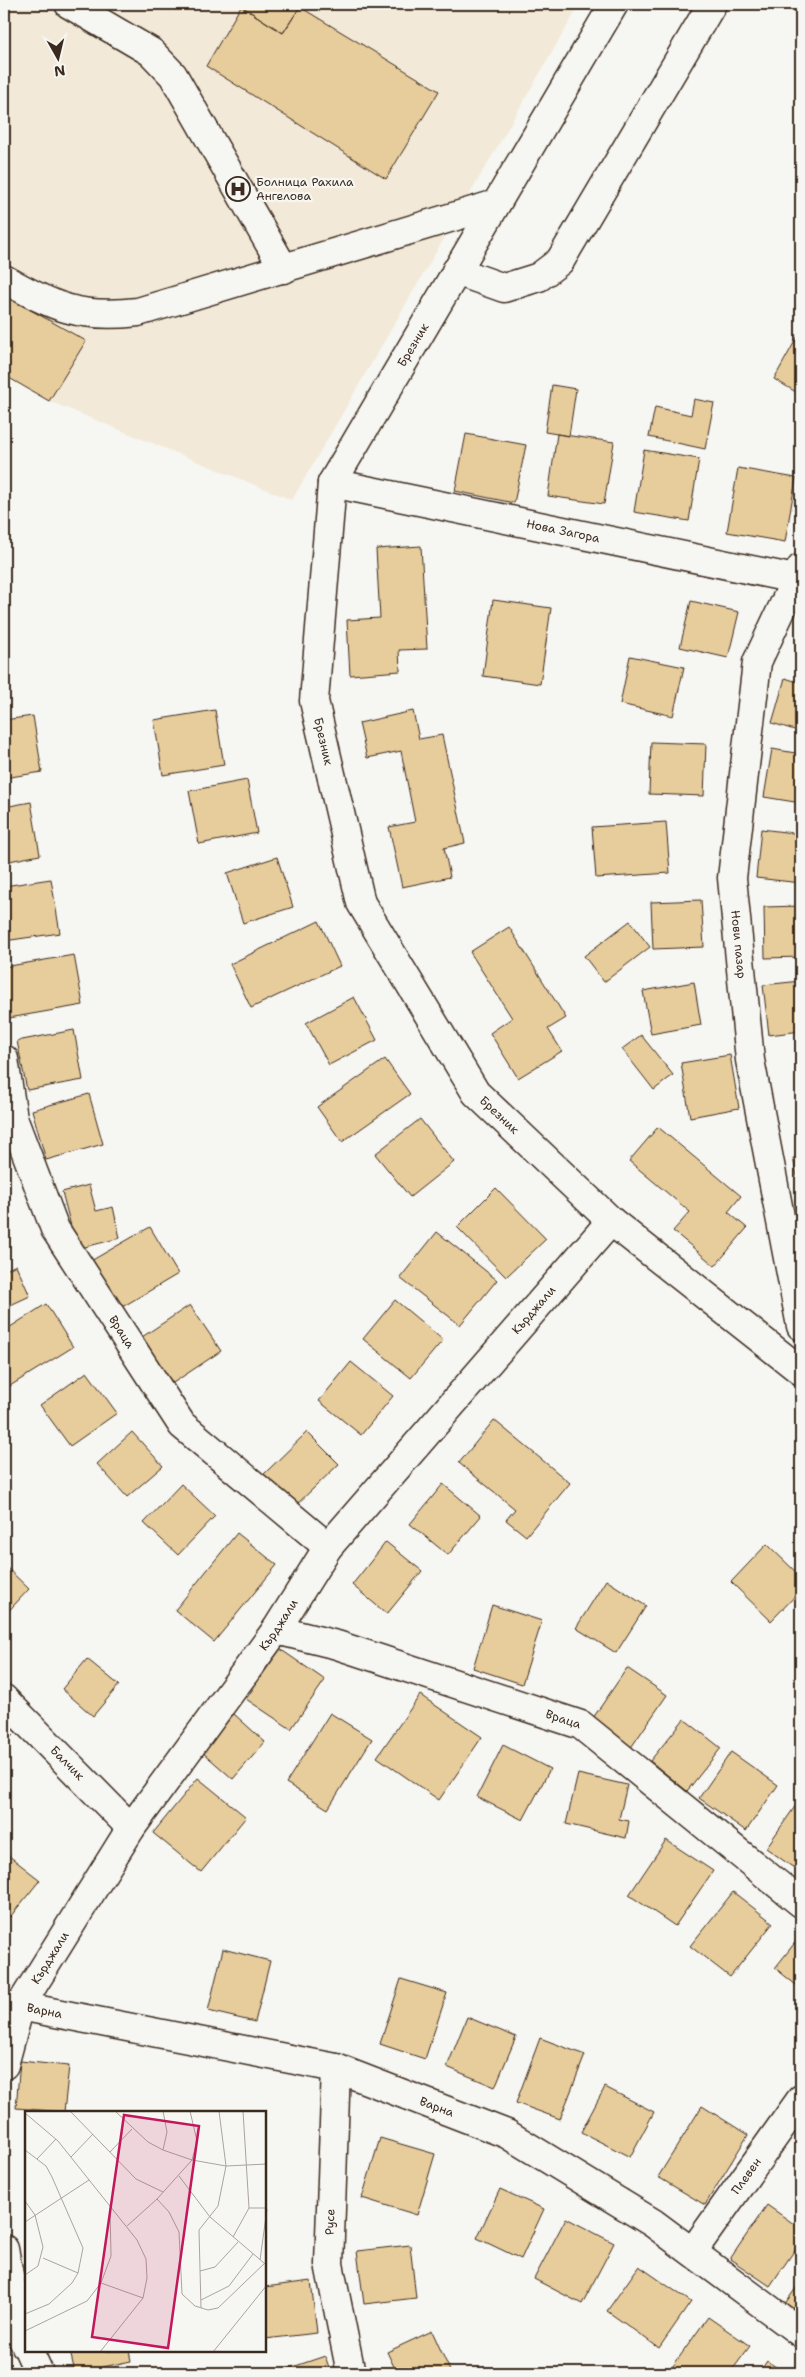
<svg xmlns="http://www.w3.org/2000/svg" width="805" height="2377" font-family="'Shantell Sans',sans-serif">
<style>
.built{fill:#f2e9d8}
.building{fill:#e7cc9c;stroke:#3b2a1e}
.lines{fill:none;stroke-linecap:round;stroke-linejoin:round}
.minor-casing{stroke:#3b2a1e;stroke-width:31}
.minor{stroke:#f6f6f2;stroke-width:28}
.labels{text-anchor:middle;stroke-width:4.5;stroke-linejoin:round;paint-order:stroke}
.poi-label{font-size:12px;fill:#3b2a1e;stroke:#f6f6f2;text-anchor:start}
.street-label{font-size:12px;fill:#3b2a1e;stroke:#f6f6f2}
.inset-road{fill:none;stroke:#aba49d;stroke-width:1}
.view{fill:#c2185b;fill-opacity:0.15;stroke:#c2185b;stroke-width:2.5}
.inset-edge{fill:none;stroke:#3b2a1e;stroke-width:2.5}
</style>
<rect width="100%" height="100%" fill="#f6f6f2"/>
<filter id="ink" filterUnits="userSpaceOnUse"><feTurbulence type="fractalNoise" baseFrequency=".02" numOctaves="2"/><feDisplacementMap in="SourceGraphic" scale="10" xChannelSelector="R" yChannelSelector="G"/><feConvolveMatrix kernelMatrix="1 2 1 2 8 2 1 2 1" color-interpolation-filters="sRGB"/></filter>
<g filter="url(#ink)">
<path class="built" d="M 4,4 L 580,4 L 292,500 L 49,401 L 4,375 Z"/>
<path class="building" d="M 238,4 L 302,4 L 283,33 Z
M 241,6 L 283,33 L 300,7 L 439,91 L 386,179 L 206,66 Z
M 4,295 L 86,341 L 49,401 L 4,375 Z
M 799,334 L 801,335 L 801,395 L 774,379 Z
M 552,385 L 576,389 L 569,436 L 545,432 Z
M 694,399 L 714,403 L 705,449 L 649,437 L 655,407 L 691,415 Z
M 466,434 L 526,445 L 514,503 L 455,491 Z
M 557,434 L 614,442 L 604,504 L 548,496 Z
M 644,450 L 699,459 L 689,521 L 634,512 Z
M 738,468 L 796,478 L 785,542 L 727,532 Z
M 421,546 L 427,649 L 399,650 L 400,671 L 350,675 L 347,620 L 380,618 L 376,549 Z
M 493,600 L 551,608 L 540,684 L 483,676 Z
M 691,601 L 739,612 L 728,658 L 680,647 Z
M 630,656 L 684,667 L 673,716 L 620,704 Z
M 785,678 L 801,683 L 801,732 L 772,723 Z
M 215,710 L 224,765 L 163,775 L 154,720 Z
M 413,711 L 419,739 L 442,735 L 465,843 L 444,848 L 450,877 L 402,887 L 389,827 L 415,822 L 401,751 L 367,758 L 359,723 Z
M 33,716 L 42,772 L 4,778 L 4,720 Z
M 651,742 L 706,744 L 704,796 L 649,794 Z
M 772,749 L 801,754 L 801,803 L 764,797 Z
M 247,780 L 257,833 L 199,844 L 189,791 Z
M 31,802 L 40,855 L 4,862 L 4,807 Z
M 666,822 L 670,873 L 596,878 L 592,827 Z
M 761,829 L 801,834 L 801,883 L 756,878 Z
M 277,857 L 293,907 L 243,923 L 227,873 Z
M 51,879 L 60,933 L 4,941 L 4,886 Z
M 701,900 L 704,947 L 653,949 L 651,902 Z
M 801,906 L 801,957 L 765,958 L 764,907 Z
M 319,921 L 340,966 L 251,1008 L 230,964 Z
M 630,921 L 650,947 L 604,982 L 584,956 Z
M 509,927 L 566,1018 L 548,1029 L 562,1051 L 518,1078 L 490,1033 L 512,1018 L 470,952 Z
M 74,955 L 83,1005 L 9,1018 L 4,988 L 4,967 Z
M 801,981 L 801,1031 L 769,1035 L 763,985 Z
M 694,982 L 701,1025 L 651,1034 L 643,991 Z
M 354,997 L 377,1040 L 329,1065 L 306,1023 Z
M 74,1030 L 83,1080 L 27,1090 L 17,1041 Z
M 641,1035 L 673,1075 L 654,1090 L 622,1049 Z
M 730,1055 L 739,1108 L 690,1117 L 681,1063 Z
M 385,1059 L 410,1094 L 342,1142 L 317,1107 Z
M 89,1094 L 103,1144 L 46,1160 L 32,1110 Z
M 420,1119 L 454,1162 L 410,1197 L 375,1154 Z
M 658,1127 L 741,1196 L 728,1212 L 747,1228 L 715,1266 L 673,1231 L 690,1212 L 629,1161 Z
M 801,1156 L 801,1194 L 793,1158 Z
M 89,1185 L 96,1211 L 113,1207 L 120,1238 L 77,1249 L 62,1192 Z
M 496,1188 L 546,1239 L 506,1277 L 457,1227 Z
M 150,1227 L 178,1274 L 117,1310 L 89,1262 Z
M 437,1232 L 497,1280 L 460,1325 L 400,1278 Z
M 16,1265 L 30,1296 L 4,1308 L 4,1271 Z
M 395,1300 L 443,1340 L 411,1378 L 363,1339 Z
M 46,1304 L 73,1347 L 5,1389 L 4,1331 Z
M 190,1305 L 221,1351 L 167,1387 L 136,1341 Z
M 351,1362 L 393,1396 L 361,1435 L 319,1401 Z
M 87,1372 L 117,1413 L 70,1446 L 40,1405 Z
M 494,1420 L 570,1483 L 526,1536 L 506,1520 L 515,1509 L 459,1463 Z
M 132,1432 L 163,1466 L 127,1497 L 97,1464 Z
M 307,1432 L 339,1464 L 293,1508 L 262,1476 Z
M 181,1484 L 215,1516 L 178,1555 L 144,1523 Z
M 443,1484 L 481,1516 L 448,1555 L 410,1524 Z
M 237,1533 L 277,1565 L 214,1642 L 175,1610 Z
M 386,1542 L 422,1571 L 387,1614 L 352,1585 Z
M 767,1544 L 801,1577 L 801,1590 L 771,1621 L 731,1582 Z
M 4,1565 L 29,1589 L 4,1616 Z
M 606,1580 L 646,1606 L 616,1653 L 576,1628 Z
M 492,1605 L 542,1621 L 522,1684 L 473,1668 Z
M 280,1649 L 325,1680 L 291,1729 L 246,1699 Z
M 87,1659 L 119,1685 L 93,1716 L 62,1689 Z
M 627,1668 L 667,1695 L 630,1749 L 591,1721 Z
M 420,1695 L 482,1737 L 439,1800 L 377,1757 Z
M 330,1713 L 372,1739 L 328,1809 L 286,1783 Z
M 234,1714 L 265,1742 L 233,1779 L 201,1751 Z
M 684,1719 L 721,1748 L 687,1791 L 650,1761 Z
M 4,1726 L 13,1735 L 4,1745 Z
M 503,1745 L 550,1769 L 523,1820 L 477,1797 Z
M 731,1752 L 778,1785 L 746,1831 L 699,1798 Z
M 578,1774 L 627,1785 L 619,1819 L 629,1821 L 626,1838 L 566,1824 Z
M 198,1778 L 246,1817 L 201,1872 L 153,1833 Z
M 801,1798 L 801,1873 L 766,1848 Z
M 666,1840 L 713,1871 L 675,1926 L 629,1895 Z
M 4,1852 L 40,1880 L 10,1917 L 4,1912 Z
M 733,1892 L 773,1923 L 730,1977 L 690,1946 Z
M 801,1935 L 801,1989 L 775,1968 Z
M 223,1949 L 270,1961 L 255,2022 L 208,2011 Z
M 401,1979 L 447,1993 L 425,2059 L 380,2044 Z
M 467,2017 L 516,2037 L 495,2087 L 447,2067 Z
M 540,2038 L 585,2055 L 560,2119 L 516,2103 Z
M 20,2061 L 69,2066 L 64,2112 L 16,2108 Z
M 605,2087 L 654,2112 L 630,2157 L 581,2132 Z
M 702,2106 L 748,2135 L 705,2205 L 658,2177 Z
M 380,2138 L 435,2154 L 417,2215 L 362,2198 Z
M 500,2189 L 544,2209 L 521,2259 L 477,2238 Z
M 767,2205 L 801,2229 L 801,2241 L 770,2286 L 730,2259 Z
M 566,2218 L 614,2243 L 582,2304 L 534,2279 Z
M 410,2245 L 416,2298 L 364,2304 L 357,2251 Z
M 639,2266 L 691,2302 L 659,2348 L 607,2311 Z
M 311,2281 L 317,2333 L 265,2339 L 265,2287 Z
M 801,2281 L 801,2317 L 784,2305 Z
M 708,2317 L 750,2346 L 730,2373 L 668,2373 Z
M 432,2331 L 451,2373 L 397,2373 L 387,2352 Z
M 70,2351 L 129,2351 L 131,2361 L 75,2373 Z
M 325,2356 L 331,2373 L 275,2373 Z
M 767,2361 L 785,2373 L 759,2373 Z"/>
<g class="lines">
<defs>
<g id="minor">
<path d="M 69,4 L 151,52 L 173,75 L 284,269"/>
<path id="s1" d="M 614,4 L 332,483 L 314,701 L 361,903 L 476,1093 L 611,1221 L 801,1371"/>
<path d="M 456,271 L 504,288 L 539,277 L 560,261 L 712,4"/>
<path d="M 4,279 C 55,307 78,319 138,312 L 496,204"/>
<path id="s2" d="M 332,483 L 795,579"/>
<path id="s3" d="M 801,568 L 757,662 L 732,878 L 750,1060 L 801,1326"/>
<path id="s4" d="M 4,1059 L 13,1118 L 55,1229 L 182,1425 L 328,1547"/>
<path id="s5" d="M 276,1630 L 337,1645 L 581,1725 L 801,1903"/>
<path id="s6" d="M 4,1699 L 131,1828"/>
<path id="s7" d="M 4,2006 L 20,2006 L 336,2068 L 507,2134 L 653,2223 L 801,2333"/>
<path id="s8" d="M 4,2065 L 20,2006 L 131,1828 L 276,1630 L 328,1547 L 611,1221"/>
<path d="M 336,2068 L 329,2264 L 351,2373"/>
<path d="M 4,2249 L 21,2336 L 26,2346"/>
<path id="s9" d="M 693,2251 L 801,2099"/>
<path d="M 29,2351 L 39,2373"/>
</g>
</defs>
<use href="#minor" class="minor-casing"/>
<use href="#minor" class="minor"/>
</g>
</g>
<defs>
<symbol id="hospital-ring" viewBox="-11 -11 22 22"><circle r="9.5" fill="#f6f6f2" stroke="#3b2a1e" stroke-width="1.5"/><path d="M-5-5h3v3.5h4V-5h3V5h-3V1.5h-4V5h-3Z" fill="#3b2a1e"/></symbol>
</defs>
<g fill-rule="evenodd">
<use href="#hospital-ring" x="224" y="175" width="28" height="28"/>
</g>
<g class="labels">
<g class="poi-label">
<text x="256" y="186">Болница Рахила<tspan x="256" dy="14">Ангелова</tspan></text>
</g>
<g class="street-label">
<text transform="translate(413 345) rotate(-59)" y="4">Брезник</text>
<text dy="4" stroke="none"><textPath href="#s2" startOffset="236">Нова Загора</textPath></text>
<text dy="4" stroke="none"><textPath href="#s1" startOffset="816">Брезник</textPath></text>
<text dy="4" stroke="none"><textPath href="#s3" startOffset="388">Нови пазар</textPath></text>
<text dy="4" stroke="none"><textPath href="#s1" startOffset="1236">Брезник</textPath></text>
<text dy="4" stroke="none"><textPath href="#s8" startOffset="928">Кърджали</textPath></text>
<text dy="4" stroke="none"><textPath href="#s4" startOffset="301">Враца</textPath></text>
<text dy="4" stroke="none"><textPath href="#s8" startOffset="522">Кърджали</textPath></text>
<text dy="4" stroke="none"><textPath href="#s5" startOffset="301">Враца</textPath></text>
<text dy="4" stroke="none"><textPath href="#s6" startOffset="90">Балчик</textPath></text>
<text dy="4" stroke="none"><textPath href="#s8" startOffset="118">Кърджали</textPath></text>
<text dy="4" stroke="none"><textPath href="#s7" startOffset="41">Варна</textPath></text>
<text dy="4" stroke="none"><textPath href="#s7" startOffset="446">Варна</textPath></text>
<text dy="4" stroke="none"><textPath href="#s9" startOffset="92">Плевен</textPath></text>
<text transform="translate(330 2222) rotate(-88)" y="4">Русе</text>
</g>
</g>
<g transform="translate(25 2111)">
<rect width="241" height="241" fill="#f6f6f2"/>
<path class="inset-road" d="M 45,0 L 111,68 L 138,81M 90,0 L 123,31 L 138,39 L 167,49 L 201,55 L 242,53M 138,0 L 142,21 L 138,39M 0,2 L 33,30 L 112,129 L 121,148 L 122,167 L 118,187 L 75,241M 0,39 L 21,55 L 27,66 L 58,137 L 53,162 L 47,172 L 24,193 L 0,203M 85,41 L 107,18M 46,46 L 68,23M 12,48 L 31,28M 154,65 L 185,106 L 239,152M 132,88 L 144,101 L 154,121 L 157,183 L 170,195 L 183,199 L 193,197 L 242,150M 0,90 L 10,104 L 18,136 L 13,155 L 0,164M 224,97 L 242,97M 0,111 L 64,69M 102,115 L 132,88 L 167,49 L 172,30 L 165,0M 208,126 L 224,97 L 218,0M 18,147 L 53,162M 235,149 L 242,98M 175,160 L 190,156 L 213,131M 76,172 L 118,187M 176,189 L 204,175 L 228,143M 176,197 L 174,119 L 193,95 L 201,55 L 194,0M 0,220 L 62,190 L 76,172 L 86,145 L 85,97M 188,241 L 242,174"/>
<path class="view" d="M 99,4 L 174,15 L 143,237 L 67,226 Z"/>
<rect width="241" height="241" class="inset-edge"/>
</g>
<rect width="805" height="2377" fill="none" stroke="#f6f6f2" stroke-width="20"/>
<rect x="10" y="10" width="785" height="2357" fill="none" stroke="#3b2a1e" stroke-width="2" filter="url(#ink)"/>
<g transform="translate(58 58) rotate(172)" stroke="#f6f6f2" stroke-width="4" paint-order="stroke">
<path d="M0-4L9 19L0 12L-9 19Z" fill="#3b2a1e"/>
<text y="-8" font-size="14" font-weight="bold" text-anchor="middle" fill="#3b2a1e">N</text>
</g>
</svg>
